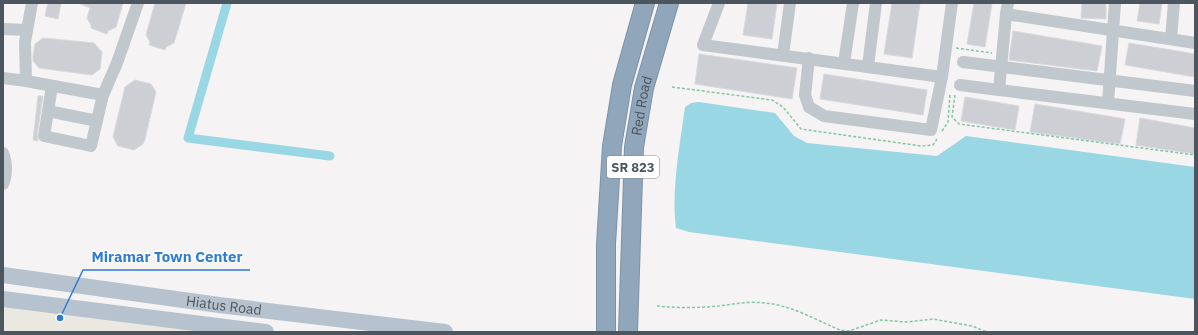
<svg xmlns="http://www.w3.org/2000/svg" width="1198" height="335" font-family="'IBM Plex Sans',sans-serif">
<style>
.commercial{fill:#eae8e1}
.water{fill:#99d7e4}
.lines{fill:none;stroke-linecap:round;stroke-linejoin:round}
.canal{stroke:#99d7e4;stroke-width:9}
.building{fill:#cdcfd4;stroke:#d7d9dd}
.highway-casing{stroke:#7b92a7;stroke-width:20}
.path{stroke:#82c7a3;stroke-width:1.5;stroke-dasharray:3 2;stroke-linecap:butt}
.minor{stroke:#c0c7cd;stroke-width:12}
.major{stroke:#b6c3ce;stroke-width:16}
.highway{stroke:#90a7bb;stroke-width:18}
.labels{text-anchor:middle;stroke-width:3;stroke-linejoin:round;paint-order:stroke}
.shield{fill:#fff;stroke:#82898e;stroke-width:1}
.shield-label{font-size:13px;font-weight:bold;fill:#4c565e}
.street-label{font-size:14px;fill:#4c565e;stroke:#fff}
.leader{fill:none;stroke:#2f7cd3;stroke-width:1.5}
.callout-dot{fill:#2f7cd3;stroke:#fff;stroke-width:1.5}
.callout-label{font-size:15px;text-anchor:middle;font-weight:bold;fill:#2f7cd3;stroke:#fff;stroke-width:3;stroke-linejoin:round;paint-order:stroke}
</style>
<rect width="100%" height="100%" fill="#f5f3f3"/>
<path class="commercial" d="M 3,305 L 230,332 L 3,332 Z"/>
<path class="water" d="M 699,102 L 775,113 L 794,136 L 807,143 L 937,156 L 966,136 L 1195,167 L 1195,299 L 689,232 L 676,228 C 671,190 680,145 685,107 L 691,103 Z"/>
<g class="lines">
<path class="canal" d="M 227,3 L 188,138 L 330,156"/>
</g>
<path class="building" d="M 48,3 L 61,3 L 58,19 L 45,16 Z
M 78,3 L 123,3 L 116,27 L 108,31 L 107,34 L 91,28 L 91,25 L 87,18 L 90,8 Z
M 155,3 L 186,3 L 174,43 L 166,47 L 165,50 L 149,45 L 150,42 L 146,35 Z
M 748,3 L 777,3 L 772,39 L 743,35 Z
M 892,3 L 920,3 L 912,58 L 884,54 Z
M 974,3 L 992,3 L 985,47 L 967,44 Z
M 1082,3 L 1106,3 L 1106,19 L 1081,18 Z
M 1140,3 L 1162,3 L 1159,24 L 1137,21 Z
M 1013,31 L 1102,46 L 1097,71 L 1009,60 Z
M 43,38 L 94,43 L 102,52 L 100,69 L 92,75 L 39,68 L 33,61 L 33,56 L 35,44 Z
M 1129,43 L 1195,54 L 1195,77 L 1125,65 Z
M 699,54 L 797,68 L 792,99 L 695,84 Z
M 824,74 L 927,90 L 923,115 L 820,99 Z
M 135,80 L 151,84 L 156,92 L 145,139 L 143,144 L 134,150 L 118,146 L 113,137 L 125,87 Z
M 38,96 L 43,96 L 37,135 L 38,141 L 33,140 Z
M 965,97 L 1019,106 L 1015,130 L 961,121 Z
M 1035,104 L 1125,119 L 1120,144 L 1030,132 Z
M 1140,118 L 1195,128 L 1195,154 L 1136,145 Z"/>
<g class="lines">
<defs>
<g id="highway">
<path d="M 606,332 L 606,244 L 612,146 L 622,85 L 645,3"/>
<path id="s2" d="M 628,332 L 634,147 L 644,88 L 669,3"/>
</g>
</defs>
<use href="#highway" class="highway-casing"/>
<path class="path" d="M 956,48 L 992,53
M 672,87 L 772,100 L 783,107 L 801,129 L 921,146 L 933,145 L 937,139
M 955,95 L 952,117 L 959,124 L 1195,155
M 942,131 L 948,122 L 950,94
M 657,306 C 677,308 699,308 719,306 C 734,304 749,301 765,303 C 791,305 816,320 840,330 L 849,331 L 881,320 L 907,322 L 933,319 L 972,326 L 987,332"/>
<path class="minor" d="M 32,3 L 25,42 L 26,81 L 103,95 L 117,63 L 138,3
M 719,3 L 703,45 L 942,77
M 1008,3 L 1006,14 L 1195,43
M 1006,14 L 999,90 L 1195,114
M 3,29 L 27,30
M 1171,39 L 1174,3
M 783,55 L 790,3
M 809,58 L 805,95 L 809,107 L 824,116 L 931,130 L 942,77 L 952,3
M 963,62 L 1195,91
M 844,63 L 853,3
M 868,66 L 876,3
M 3,78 L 26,81
M 960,85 L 999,90
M 52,86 L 44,136 L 91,146 L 103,95
M 1108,103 L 1115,3
M 48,111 L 97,121
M 3,153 C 7,163 7,175 3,184"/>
<g class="major">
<path id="s1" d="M 3,275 L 219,305 L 445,332"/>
<path d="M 3,299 L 266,332"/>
</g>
<use href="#highway" class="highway"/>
</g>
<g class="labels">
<rect class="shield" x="607" y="156" width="52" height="22" rx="3"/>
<g class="shield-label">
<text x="633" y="172">SR 823</text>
</g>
<g class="street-label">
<text dy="5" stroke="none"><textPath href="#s2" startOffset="227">Red Road</textPath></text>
<text dy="5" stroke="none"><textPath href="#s1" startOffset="223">Hiatus Road</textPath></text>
</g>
</g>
<path class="leader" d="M60 318L83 270H250"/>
<circle class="callout-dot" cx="60" cy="318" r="4"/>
<g class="callout-label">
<text x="167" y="262">Miramar Town Center</text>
</g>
<rect width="1198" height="335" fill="none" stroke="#4c565e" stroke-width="8"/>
</svg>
